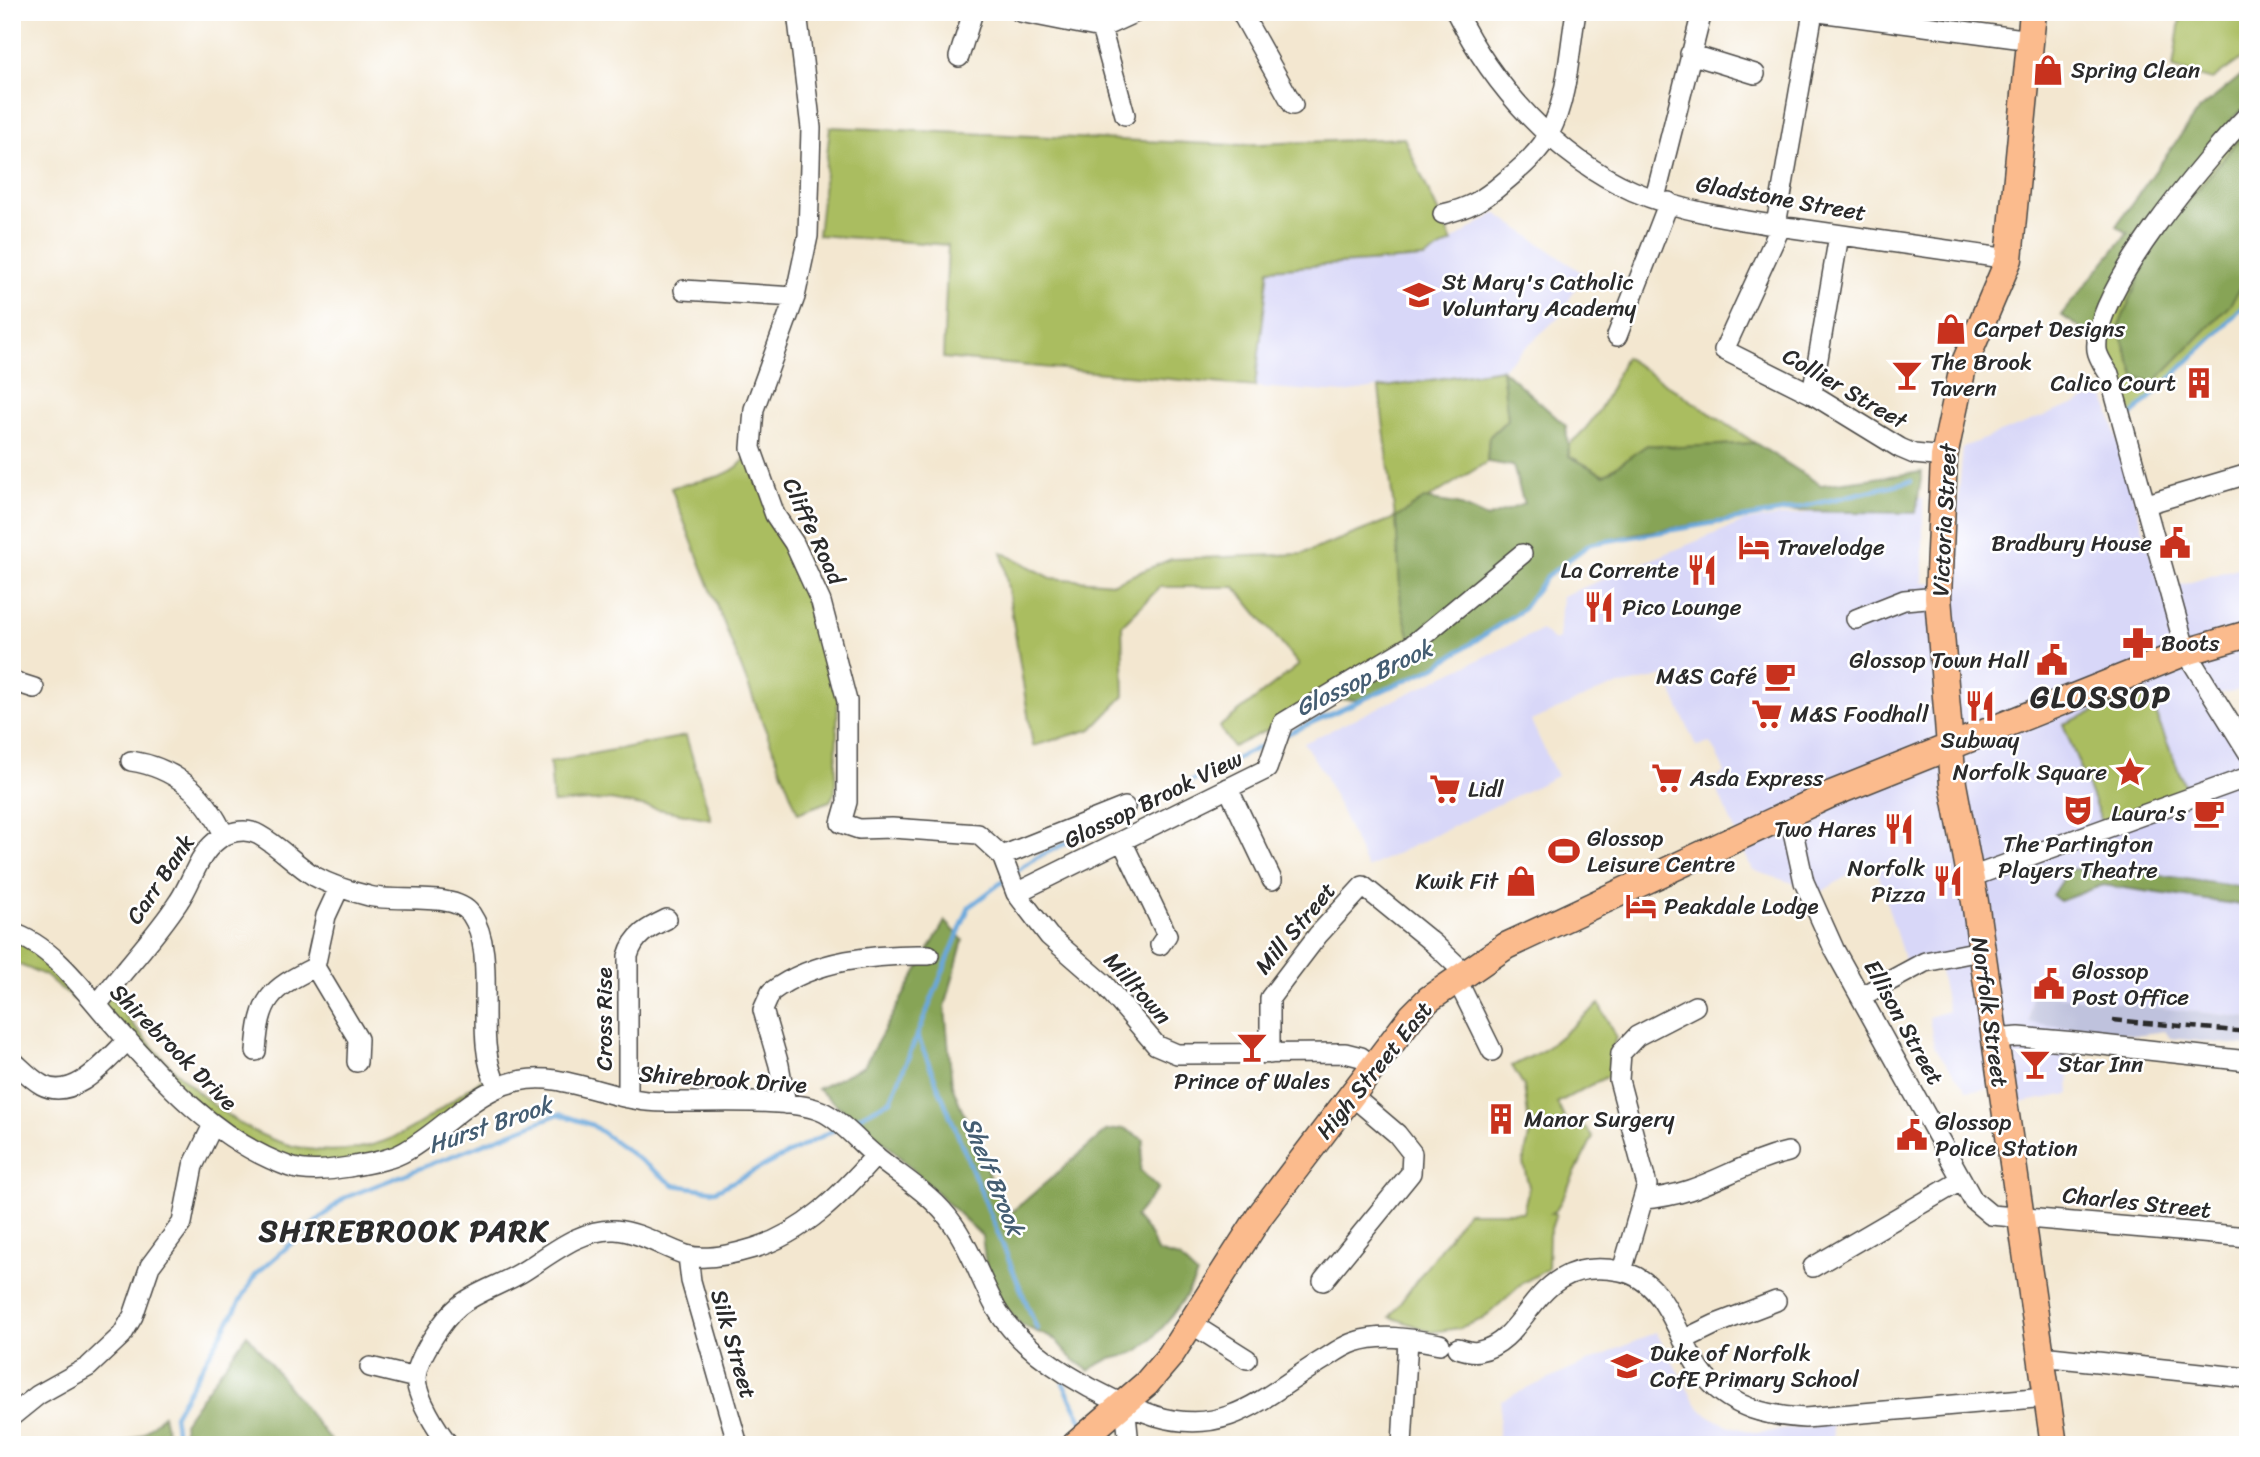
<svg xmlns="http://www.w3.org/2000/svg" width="2260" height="1457" font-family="Sriracha,sans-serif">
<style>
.built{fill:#d8d7f8}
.industrial{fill:#bfc2dd}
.green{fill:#aabd61;stroke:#6a7446;stroke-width:2}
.forest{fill:#87a457;stroke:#596841;stroke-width:2}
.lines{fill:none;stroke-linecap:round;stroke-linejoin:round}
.stream{stroke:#69a8dc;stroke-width:4.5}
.minor-casing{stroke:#494744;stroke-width:22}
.major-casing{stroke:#494744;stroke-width:29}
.minor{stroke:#fff;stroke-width:19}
.major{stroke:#fbbb8d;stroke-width:26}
.rail{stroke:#2b2b2b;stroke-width:4.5;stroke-dasharray:10 5;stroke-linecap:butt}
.labels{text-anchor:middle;stroke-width:5;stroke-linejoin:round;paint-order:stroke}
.poi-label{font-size:23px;fill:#2b2b2b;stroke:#fff;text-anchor:start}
.street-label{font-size:23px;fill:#2b2b2b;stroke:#fff}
.water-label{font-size:24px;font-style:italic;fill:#445d72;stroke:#fff}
.district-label{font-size:30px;font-weight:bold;letter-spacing:2px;fill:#2b2b2b;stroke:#fff}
</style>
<rect width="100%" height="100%" fill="#fff"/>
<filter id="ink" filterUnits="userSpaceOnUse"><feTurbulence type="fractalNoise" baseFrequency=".0143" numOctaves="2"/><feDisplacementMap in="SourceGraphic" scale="14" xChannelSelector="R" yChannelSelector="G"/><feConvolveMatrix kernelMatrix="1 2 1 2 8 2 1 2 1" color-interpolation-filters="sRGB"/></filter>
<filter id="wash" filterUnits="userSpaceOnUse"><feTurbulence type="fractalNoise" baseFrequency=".00686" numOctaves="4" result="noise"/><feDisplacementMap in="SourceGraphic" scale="28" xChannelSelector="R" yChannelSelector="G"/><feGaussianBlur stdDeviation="1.57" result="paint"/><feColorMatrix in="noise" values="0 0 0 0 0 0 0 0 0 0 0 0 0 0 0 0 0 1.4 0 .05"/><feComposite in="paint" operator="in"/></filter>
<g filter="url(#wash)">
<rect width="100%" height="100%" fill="#f3e7d0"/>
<path class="built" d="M 1496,213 L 1584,274 L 1560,316 L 1502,369 L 1344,393 L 1255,387 L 1269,269 L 1424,258 Z
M 2104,393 L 2161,591 L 2248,565 L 2248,688 L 2213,695 L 2248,752 L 2248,1018 L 2032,993 L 2029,1022 L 2074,1028 L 2067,1052 L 2070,1094 L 2001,1106 L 1999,1087 L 1967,1091 L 1934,1047 L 1929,1017 L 1948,1011 L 1938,961 L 1908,971 L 1873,860 L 1821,892 L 1752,870 L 1713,780 L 1725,772 L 1711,743 L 1696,746 L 1665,676 L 1604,689 L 1531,721 L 1557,776 L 1367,868 L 1325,776 L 1304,743 L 1541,630 L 1554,641 L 1559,639 L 1562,596 L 1746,521 L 1923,498 L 1923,583 L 1951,582 L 1963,447 Z
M 1656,1332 L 1696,1404 L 1708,1416 L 1727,1425 L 1757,1433 L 1832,1424 L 1834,1445 L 1497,1445 L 1501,1400 Z"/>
<path class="industrial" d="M 2032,993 L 2248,1018 L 2248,1046 L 2170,1038 L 2165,1031 L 2135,1035 L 2029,1023 Z"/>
<path class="green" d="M 2181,12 L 2248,12 L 2248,54 L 2212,80 L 2173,68 Z
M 2248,115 L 2248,300 L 2224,327 L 2122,425 L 2101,323 L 2114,297 Z
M 830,127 L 1234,145 L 1404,138 L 1452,242 L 1424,258 L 1269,269 L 1255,387 L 943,358 L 948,245 L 818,235 Z
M 1625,357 L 1755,443 L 1682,447 L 1647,445 L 1604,475 L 1569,456 L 1569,444 C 1598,422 1610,390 1625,357 Z
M 1502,369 L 1508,419 L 1489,437 L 1487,462 L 1396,519 L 1412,645 L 1331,699 L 1233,747 L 1219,727 L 1299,665 L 1235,587 L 1160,587 L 1122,625 L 1124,696 L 1092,729 L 1033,746 L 1002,552 L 1051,578 L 1114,583 L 1171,559 L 1302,554 L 1395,518 L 1379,388 Z
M 747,456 L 806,585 L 838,700 L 835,792 L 830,801 L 798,813 L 671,488 C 698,479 731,481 747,456 Z
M 2146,691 L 2187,791 L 2103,825 L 2063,724 Z
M 686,736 L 711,819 L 610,800 L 553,803 L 550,762 Z
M 12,933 L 83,989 L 73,999 L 45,975 L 12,962 Z
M 106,993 C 174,1073 261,1183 382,1142 C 421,1129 456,1095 490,1074 L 497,1085 L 404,1152 L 327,1171 L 232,1138 L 97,1005 Z
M 1599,1004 L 1616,1037 L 1609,1060 L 1610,1075 L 1557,1103 L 1570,1130 L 1585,1127 L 1593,1137 L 1557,1209 L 1551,1213 L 1556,1214 L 1549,1235 L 1548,1269 L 1524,1282 L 1483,1319 L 1459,1328 L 1432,1332 L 1390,1317 L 1467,1212 L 1523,1212 L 1529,1187 L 1523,1163 L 1530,1132 L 1524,1086 L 1512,1066 L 1544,1050 Z"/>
<path class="forest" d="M 2248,70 L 2248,105 L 2232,119 L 2093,337 L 2061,315 L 2128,233 L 2116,226 L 2198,111 Z
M 2248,128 L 2248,278 L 2228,307 L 2154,383 L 2135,376 L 2118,328 L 2153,245 Z
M 1502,369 L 1566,426 L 1569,456 L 1604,475 L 1647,445 L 1682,447 L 1755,443 L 1821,485 L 1922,472 L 1916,513 L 1785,511 L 1634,534 L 1590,544 L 1546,577 L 1522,610 L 1435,667 L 1360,700 L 1331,699 L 1412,645 L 1401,606 L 1396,518 L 1424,499 L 1457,504 L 1487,518 L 1524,504 L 1513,466 L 1487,462 L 1489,437 L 1508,419 Z
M 2069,869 L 2131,871 L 2248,888 L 2248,906 L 2103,885 L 2060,901 L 2052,895 Z
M 945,921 L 963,940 L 945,1007 L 952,1085 L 1006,1217 L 1106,1131 L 1124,1128 L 1144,1140 L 1140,1170 L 1158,1188 L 1135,1217 L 1151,1236 L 1157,1252 L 1179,1258 L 1197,1275 C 1187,1298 1160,1335 1139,1350 C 1123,1360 1109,1354 1089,1371 L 1070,1357 L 1056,1340 L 1021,1325 L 996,1298 L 986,1267 L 982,1236 L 886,1144 L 817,1089 L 864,1066 Z
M 247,1334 L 334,1445 L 185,1445 L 183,1423 Z
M 163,1415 L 170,1445 L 121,1445 L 143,1434 Z"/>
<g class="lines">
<path class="stream" d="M 2128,419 L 2224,327 L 2248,300
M 1287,734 L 1435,667 L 1522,610 L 1546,577 L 1590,544 L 1785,511 L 1911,481
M 1130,811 L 1270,742
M 1013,874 L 1034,859 L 1091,831
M 918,1037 L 1037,1329
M 849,1122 L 891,1100 L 969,907 L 1006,879
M 1063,1383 L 1084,1425
M 178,1445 L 174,1415 L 256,1274 L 344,1198 L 559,1114 L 592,1125 L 674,1185 L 715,1191 L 838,1128"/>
</g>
</g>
<g filter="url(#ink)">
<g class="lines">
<defs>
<path id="minor" d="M 797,12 L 811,128 L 808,236 L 795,297 L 754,409 L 751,448 L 775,515 L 794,543 L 821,602 L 847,701 L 847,802 L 841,823 L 859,829 L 892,828 L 978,834 L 1002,856 L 1016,893 L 1049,936 L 1103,983 L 1156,1045 L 1177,1054 L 1345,1053 L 1361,1057 L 1372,1066
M 1020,12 L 1101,28 L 1136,12
M 1241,12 L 1293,105
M 1456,12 C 1493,86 1556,157 1633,191 C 1682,212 1740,220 1793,228 C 1865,239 1937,249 2009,259
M 1819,12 L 2031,40
M 1101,28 L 1125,115
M 1690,54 L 1755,74
M 959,57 L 973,12
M 2248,115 C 2208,156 2091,293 2097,350 C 2098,358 2105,367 2109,374 L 2186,652 L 2248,752
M 1655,198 L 1702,12
M 1443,214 C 1469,208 1483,200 1503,183 C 1520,169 1540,152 1550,132 C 1568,97 1569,51 1576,12
M 1776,225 L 1813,12
M 1781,226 L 1724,350 L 1812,394 L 1900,448 L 1914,454 L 1944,457
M 684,290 L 795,297
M 1617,336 L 1669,202
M 1812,394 L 1839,235
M 2147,504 L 2248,474
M 1856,619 L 1904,600 L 1938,597
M 12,681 L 34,688
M 131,761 C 176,768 206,795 224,835
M 1228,788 L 1272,880
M 1789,813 L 1804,882 L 1834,949 L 1973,1200 L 1991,1215 L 2248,1237
M 1122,841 L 1167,935 L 1160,945
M 1002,856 L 1125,807
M 1971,877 L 2248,777
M 1016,893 L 1267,769 L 1283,723 L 1412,645 L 1522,554
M 12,933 C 50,944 82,988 107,1017 C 159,1076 213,1140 290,1167 C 308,1173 330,1170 349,1167 C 368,1163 389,1161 406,1151 C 457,1121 489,1070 555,1080 C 586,1085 616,1098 647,1101 C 689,1105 793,1095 825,1113 C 845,1124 859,1143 877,1157 C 904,1179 933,1195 953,1224 C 971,1249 981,1281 996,1308 C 1024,1357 1104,1400 1156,1416 C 1230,1438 1267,1393 1326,1358 C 1335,1352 1345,1345 1355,1342 C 1383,1333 1412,1339 1440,1344
M 315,967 L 358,1039 L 357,1062
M 1457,980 L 1492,1051
M 1862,996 L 1925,962 L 1980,951
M 97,1005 C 123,970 155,938 179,901 C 192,882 197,857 215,842 C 226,832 245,827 259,835 C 279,846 295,864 314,876 C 332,886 349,891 369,896 C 394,903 455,891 471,914 C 500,956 471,1039 497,1085
M 1994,1039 L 2019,1037 L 2075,1042 L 2248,1061
M 256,1051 C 260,998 269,990 315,967 L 326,916 L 339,888
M 1270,1054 L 1270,998 L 1318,935 L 1363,886 L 1433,943 L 1465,973
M 12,1060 C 21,1068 31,1079 42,1085 C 74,1102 107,1060 128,1040
M 628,1098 L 628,956 C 634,935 648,928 667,919
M 786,1104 L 779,1065 L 763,1010 L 771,992 C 815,959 876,954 929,955
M 1644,1199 C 1703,1195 1733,1165 1788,1152
M 688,1256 L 691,1281 L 738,1445
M 1813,1267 L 1962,1180
M 1622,1271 L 1647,1185 L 1619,1080 L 1621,1053 L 1637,1036 L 1695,1006
M 1323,1281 L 1411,1173 L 1412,1153 L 1397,1134 L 1350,1094
M 1190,1323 L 1247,1359
M 1683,1340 L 1716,1324 L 1776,1301
M 1458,1348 C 1464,1350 1473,1353 1479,1351 C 1532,1341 1531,1254 1620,1271 C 1672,1281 1677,1347 1708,1380 C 1733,1408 1768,1416 1805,1418 L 2046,1397
M 2041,1356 L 2248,1378
M 370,1367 L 416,1378
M 1125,1404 L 1129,1445
M 12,1416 L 38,1395 L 88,1367 L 122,1335 L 133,1316 L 150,1266 L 182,1223 L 193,1166 L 213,1125
M 449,1445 C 437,1430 416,1397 416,1378 C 417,1358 443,1319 459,1306 C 477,1291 504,1284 524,1271 C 551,1254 582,1228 615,1230 C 641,1232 662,1247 686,1255 C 705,1261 734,1254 754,1248 C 804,1233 842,1194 875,1156
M 1402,1445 L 1408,1339"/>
<path id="major" d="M 2033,12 L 2009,259 L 1963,367 L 1944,457 L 1938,597 L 1953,784 L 1975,902 L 2054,1445
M 1075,1445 L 1146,1384 L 1170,1356 L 1261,1214 L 1412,1016 L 1429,999 L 1506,946 L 1829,795 L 2186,652 L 2248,634"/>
</defs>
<use href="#minor" class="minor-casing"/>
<use href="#major" class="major-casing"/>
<use href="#minor" class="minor"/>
<use href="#major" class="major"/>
<path class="rail" d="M 2113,1020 L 2248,1032"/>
</g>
</g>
<defs>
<symbol id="shop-bare" viewBox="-9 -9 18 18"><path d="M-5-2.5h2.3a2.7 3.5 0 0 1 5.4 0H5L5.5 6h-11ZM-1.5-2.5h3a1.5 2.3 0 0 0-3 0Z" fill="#c8321e" stroke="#fff" stroke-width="2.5" paint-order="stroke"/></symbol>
<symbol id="school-bare" viewBox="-9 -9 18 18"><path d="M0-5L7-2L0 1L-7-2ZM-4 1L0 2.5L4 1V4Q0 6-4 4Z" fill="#c8321e" stroke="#fff" stroke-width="2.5" paint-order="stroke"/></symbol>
<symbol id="bar-bare" viewBox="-9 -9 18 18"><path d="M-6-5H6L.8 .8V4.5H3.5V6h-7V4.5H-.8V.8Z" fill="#c8321e" stroke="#fff" stroke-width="2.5" paint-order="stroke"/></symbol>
<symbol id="building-bare" viewBox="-9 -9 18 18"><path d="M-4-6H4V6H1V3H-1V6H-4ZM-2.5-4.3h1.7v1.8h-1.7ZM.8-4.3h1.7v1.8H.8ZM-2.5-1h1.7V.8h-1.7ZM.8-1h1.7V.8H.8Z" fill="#c8321e" stroke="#fff" stroke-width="2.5" paint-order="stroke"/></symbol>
<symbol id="civic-bare" viewBox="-9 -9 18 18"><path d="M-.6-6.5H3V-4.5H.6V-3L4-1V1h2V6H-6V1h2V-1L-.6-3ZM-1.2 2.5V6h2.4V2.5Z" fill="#c8321e" stroke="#fff" stroke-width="2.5" paint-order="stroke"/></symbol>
<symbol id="hotel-bare" viewBox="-9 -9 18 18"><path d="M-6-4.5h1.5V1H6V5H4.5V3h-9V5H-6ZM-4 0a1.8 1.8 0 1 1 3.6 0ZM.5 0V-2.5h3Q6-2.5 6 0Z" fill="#c8321e" stroke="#fff" stroke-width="2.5" paint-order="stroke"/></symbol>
<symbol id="restaurant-bare" viewBox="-9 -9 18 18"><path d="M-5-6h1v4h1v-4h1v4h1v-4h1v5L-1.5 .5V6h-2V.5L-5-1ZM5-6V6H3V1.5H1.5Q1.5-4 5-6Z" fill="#c8321e" stroke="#fff" stroke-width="2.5" paint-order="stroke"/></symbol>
<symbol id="pharmacy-bare" viewBox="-9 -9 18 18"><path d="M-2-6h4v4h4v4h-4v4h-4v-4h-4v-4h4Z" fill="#c8321e" stroke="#fff" stroke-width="2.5" paint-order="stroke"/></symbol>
<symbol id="cafe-bare" viewBox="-9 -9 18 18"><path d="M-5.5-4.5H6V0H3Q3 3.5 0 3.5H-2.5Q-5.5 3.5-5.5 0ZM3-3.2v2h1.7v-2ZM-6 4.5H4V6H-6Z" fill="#c8321e" stroke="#fff" stroke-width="2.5" paint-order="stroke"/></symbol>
<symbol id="supermarket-bare" viewBox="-9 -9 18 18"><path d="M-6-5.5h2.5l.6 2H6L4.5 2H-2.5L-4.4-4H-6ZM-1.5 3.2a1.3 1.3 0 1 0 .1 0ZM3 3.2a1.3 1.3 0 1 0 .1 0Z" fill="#c8321e" stroke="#fff" stroke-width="2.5" paint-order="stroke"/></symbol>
<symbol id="sight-bare" viewBox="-9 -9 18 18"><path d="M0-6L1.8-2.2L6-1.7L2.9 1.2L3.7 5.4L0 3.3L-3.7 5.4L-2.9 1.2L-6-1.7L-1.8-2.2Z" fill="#c8321e" stroke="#fff" stroke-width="2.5" paint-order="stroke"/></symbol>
<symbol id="theatre-bare" viewBox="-9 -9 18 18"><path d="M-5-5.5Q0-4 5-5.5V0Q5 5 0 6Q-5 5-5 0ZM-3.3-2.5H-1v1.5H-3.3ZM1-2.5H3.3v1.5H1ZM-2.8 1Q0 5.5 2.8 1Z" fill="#c8321e" stroke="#fff" stroke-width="2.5" paint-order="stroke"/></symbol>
<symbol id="stadium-bare" viewBox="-9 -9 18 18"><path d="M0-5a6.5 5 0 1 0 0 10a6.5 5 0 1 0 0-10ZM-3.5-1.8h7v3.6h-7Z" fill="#c8321e" stroke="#fff" stroke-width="2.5" paint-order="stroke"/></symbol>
</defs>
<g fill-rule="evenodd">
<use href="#shop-bare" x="2026" y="48" width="44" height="44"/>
<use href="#school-bare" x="1397" y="273" width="44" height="44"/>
<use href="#shop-bare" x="1929" y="307" width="44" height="44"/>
<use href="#bar-bare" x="1885" y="353" width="44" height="44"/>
<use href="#building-bare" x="2177" y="361" width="44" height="44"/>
<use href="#civic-bare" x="2153" y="521" width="44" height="44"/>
<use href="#hotel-bare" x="1732" y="525" width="44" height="44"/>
<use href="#restaurant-bare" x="1680" y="548" width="44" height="44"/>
<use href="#restaurant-bare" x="1577" y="585" width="44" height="44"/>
<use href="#pharmacy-bare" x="2116" y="621" width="44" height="44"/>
<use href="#civic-bare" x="2030" y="638" width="44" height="44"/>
<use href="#cafe-bare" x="1758" y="654" width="44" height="44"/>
<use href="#restaurant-bare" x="1958" y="684" width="44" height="44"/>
<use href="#supermarket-bare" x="1745" y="692" width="44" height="44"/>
<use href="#sight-bare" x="2108" y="750" width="44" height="44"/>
<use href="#supermarket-bare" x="1645" y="756" width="44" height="44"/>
<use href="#supermarket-bare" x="1423" y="767" width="44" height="44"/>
<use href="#theatre-bare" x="2056" y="788" width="44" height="44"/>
<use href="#cafe-bare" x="2187" y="791" width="44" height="44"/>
<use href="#restaurant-bare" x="1877" y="807" width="44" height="44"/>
<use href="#stadium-bare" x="1542" y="829" width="44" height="44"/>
<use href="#shop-bare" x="1499" y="859" width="44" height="44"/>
<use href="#restaurant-bare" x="1926" y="859" width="44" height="44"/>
<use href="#hotel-bare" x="1619" y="884" width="44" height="44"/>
<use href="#civic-bare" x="2027" y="962" width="44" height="44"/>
<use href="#bar-bare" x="1230" y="1025" width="44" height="44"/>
<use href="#bar-bare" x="2013" y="1042" width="44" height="44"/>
<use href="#building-bare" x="1479" y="1097" width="44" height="44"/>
<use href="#civic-bare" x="1890" y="1113" width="44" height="44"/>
<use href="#school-bare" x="1605" y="1344" width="44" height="44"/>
</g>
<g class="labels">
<g class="poi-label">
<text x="2071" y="78">Spring Clean</text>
<text x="1442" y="290">St Mary's Catholic<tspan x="1442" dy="26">Voluntary Academy</tspan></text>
<text x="1974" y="337">Carpet Designs</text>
<text x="1930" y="370">The Brook<tspan x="1930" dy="26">Tavern</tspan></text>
<text x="2176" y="391" text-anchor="end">Calico Court</text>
<text x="2152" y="551" text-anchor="end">Bradbury House</text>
<text x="1777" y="555">Travelodge</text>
<text x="1679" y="578" text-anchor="end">La Corrente</text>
<text x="1622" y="615">Pico Lounge</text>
<text x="2161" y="651">Boots</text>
<text x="2029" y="668" text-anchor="end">Glossop Town Hall</text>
<text x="1757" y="684" text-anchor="end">M&amp;S Café</text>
<text x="1790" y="722">M&amp;S Foodhall</text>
<text x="1980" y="748" text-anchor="middle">Subway</text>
<text x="2107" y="780" text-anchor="end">Norfolk Square</text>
<text x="1690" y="786">Asda Express</text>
<text x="1468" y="797">Lidl</text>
<text x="2186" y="821" text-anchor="end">Laura's</text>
<text x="1876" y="837" text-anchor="end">Two Hares</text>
<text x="1587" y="846">Glossop<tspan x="1587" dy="26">Leisure Centre</tspan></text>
<text x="2078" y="852" text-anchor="middle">The Partington<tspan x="2078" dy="26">Players Theatre</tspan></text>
<text x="1925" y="876" text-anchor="end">Norfolk<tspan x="1925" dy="26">Pizza</tspan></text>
<text x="1498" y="889" text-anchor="end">Kwik Fit</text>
<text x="1664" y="914">Peakdale Lodge</text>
<text x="2072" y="979">Glossop<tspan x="2072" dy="26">Post Office</tspan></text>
<text x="2058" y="1072">Star Inn</text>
<text x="1252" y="1089" text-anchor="middle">Prince of Wales</text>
<text x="1524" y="1127">Manor Surgery</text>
<text x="1935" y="1130">Glossop<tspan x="1935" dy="26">Police Station</tspan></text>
<text x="1650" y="1361">Duke of Norfolk<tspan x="1650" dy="26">CofE Primary School</tspan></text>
</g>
<g class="street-label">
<text transform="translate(1781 198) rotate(10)" y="8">Gladstone Street</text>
<text transform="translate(1845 388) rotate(30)" y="8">Collier Street</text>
<text transform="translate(1944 520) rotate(-87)" y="8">Victoria Street</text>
<text transform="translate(814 531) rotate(65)" y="8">Cliffe Road</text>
<text transform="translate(1153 799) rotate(-26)" y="8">Glossop Brook View</text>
<text transform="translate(160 879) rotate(-56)" y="8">Carr Bank</text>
<text transform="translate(1295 928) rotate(-50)" y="8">Mill Street</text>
<text transform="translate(1138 988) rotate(48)" y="8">Milltown</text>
<text transform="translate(1990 1012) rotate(82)" y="8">Norfolk Street</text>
<text transform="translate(604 1019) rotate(-90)" y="8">Cross Rise</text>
<text transform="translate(1904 1022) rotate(61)" y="8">Ellison Street</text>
<text transform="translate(174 1047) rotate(45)" y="8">Shirebrook Drive</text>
<text transform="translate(1374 1070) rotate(-51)" y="8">High Street East</text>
<text transform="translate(723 1079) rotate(4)" y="8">Shirebrook Drive</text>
<text transform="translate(2137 1202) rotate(6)" y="8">Charles Street</text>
<text transform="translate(734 1344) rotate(74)" y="8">Silk Street</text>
</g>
<g class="water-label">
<text transform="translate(1364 678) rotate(-25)" y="8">Glossop Brook</text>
<text transform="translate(490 1125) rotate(-19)" y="8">Hurst Brook</text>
<text transform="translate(993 1176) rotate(68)" y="8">Shelf Brook</text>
</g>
<g class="district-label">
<text x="2101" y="707">GLOSSOP</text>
<text x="404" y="1241">SHIREBROOK PARK</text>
</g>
</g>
<rect width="2260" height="1457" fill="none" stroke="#fff" stroke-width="42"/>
</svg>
